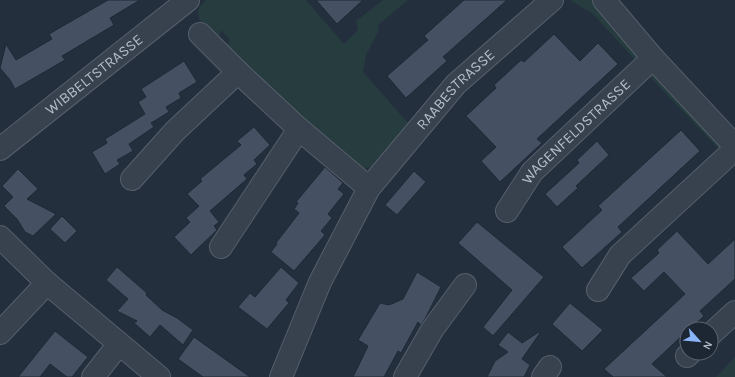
<svg xmlns="http://www.w3.org/2000/svg" width="735" height="377" font-family="Karla,sans-serif">
<style>
.green{fill:#263c3f}
.building{fill:#455162;stroke:#1f2835}
.lines{fill:none;stroke-linecap:round;stroke-linejoin:round}
.street-casing{stroke:#565f6c;stroke-width:24}
.street{stroke:#38414e;stroke-width:22}
.labels{text-anchor:middle;stroke-width:3;stroke-linejoin:round;paint-order:stroke}
.street-label{font-size:15px;fill:#b4bcc9;stroke:#1d2633}
</style>
<rect width="100%" height="100%" fill="#242f3e"/>
<path class="green" d="M 206,0 L 306,0 L 344,44 L 358,30 L 356,21 L 383,0 L 408,0 L 378,25 L 379,30 L 366,55 L 363,72 L 408,123 L 372,167 L 362,169 L 306,125 L 291,105 L 226,48 L 230,40 L 221,30 L 219,37 L 214,36 C 203,25 189,14 206,0 Z
M 572,0 L 594,0 L 640,53 L 637,62 L 592,13 L 571,1 Z
M 652,73 L 722,145 L 720,150 L 647,74 Z
M 735,357 L 735,377 L 716,377 Z"/>
<path class="building" d="M 108,0 L 140,0 L 110,18 L 114,25 L 62,56 L 65,60 L 15,89 L 10,80 L 0,68 L 6,44 L 16,60 L 52,39 L 49,34 Z
M 316,0 L 363,0 L 337,24 Z
M 464,0 L 507,0 L 443,57 L 447,61 L 406,98 L 387,76 L 428,40 L 424,36 Z
M 554,34 L 580,61 L 598,43 L 618,64 L 537,139 L 542,143 L 500,182 L 481,161 L 496,147 L 466,116 L 496,88 L 494,85 L 521,60 L 524,62 Z
M 184,61 L 197,82 L 179,93 L 181,98 L 166,107 L 169,112 L 151,123 L 154,127 L 129,144 L 133,151 L 117,160 L 120,164 L 105,174 L 92,152 L 107,143 L 105,139 L 145,114 L 138,102 L 146,97 L 141,89 Z
M 254,127 L 270,145 L 254,160 L 257,164 L 244,175 L 247,179 L 210,211 L 219,222 L 214,226 L 217,230 L 191,255 L 174,237 L 190,222 L 186,218 L 199,206 L 187,194 L 202,181 L 200,179 L 241,145 L 237,141 Z
M 681,130 L 700,151 L 618,227 L 622,232 L 582,268 L 562,247 L 602,210 L 598,206 Z
M 597,141 L 609,155 L 576,186 L 578,188 L 557,207 L 545,194 L 579,163 L 577,160 Z
M 325,167 L 343,183 L 338,189 L 344,194 L 328,214 L 332,218 L 321,231 L 325,235 L 294,271 L 271,252 L 277,244 L 276,243 L 299,213 L 294,209 L 298,203 L 296,202 Z
M 18,169 L 38,189 L 27,199 L 56,214 L 33,236 L 25,232 L 17,219 L 4,206 L 13,197 L 2,186 Z
M 414,171 L 426,182 L 397,215 L 385,205 Z
M 62,216 L 77,231 L 65,243 L 50,229 Z
M 477,222 L 544,277 L 493,336 L 483,327 L 512,290 L 458,243 Z
M 677,231 L 708,264 L 735,239 L 735,279 L 700,311 L 704,316 L 690,329 L 687,329 L 687,331 L 652,364 L 667,377 L 613,377 L 604,369 L 685,294 L 664,272 L 644,291 L 631,278 L 659,253 L 657,250 Z
M 117,267 L 147,293 L 146,295 L 162,310 L 177,318 L 193,330 L 183,345 L 160,325 L 150,337 L 134,323 L 137,321 L 117,311 L 128,299 L 106,280 Z
M 281,267 L 299,283 L 286,300 L 289,303 L 267,329 L 238,307 L 250,293 L 255,297 Z
M 417,272 L 441,287 L 425,319 L 421,325 L 418,322 L 401,353 L 398,351 L 384,377 L 353,377 L 368,346 L 358,340 L 380,303 L 389,305 L 403,299 Z
M 570,303 L 603,330 L 582,351 L 552,324 Z
M 55,331 L 88,357 L 72,377 L 67,377 L 50,364 L 40,377 L 18,377 Z
M 508,332 L 522,343 L 539,332 L 540,333 L 522,359 L 530,365 L 524,377 L 487,377 L 495,361 L 508,352 L 498,345 Z
M 194,337 L 250,377 L 203,377 L 178,359 Z"/>
<g class="lines">
<defs>
<g id="street">
<path d="M 604,0 L 653,58 L 735,146"/>
<path d="M 238,72 L 299,129 L 369,188"/>
<path id="s1" d="M 0,149 L 188,0"/>
<path d="M 132,179 L 175,131 L 238,72 L 200,34"/>
<path id="s2" d="M 507,211 L 532,172 L 653,58"/>
<path d="M 0,237 L 47,283 L 159,377"/>
<path d="M 221,247 L 299,129"/>
<path d="M 598,290 L 620,255 L 735,149"/>
<path d="M 0,333 L 47,283"/>
<path d="M 711,334 L 735,312"/>
<path d="M 687,356 L 690,353"/>
<path d="M 93,377 L 119,344"/>
<path id="s3" d="M 281,377 L 320,282 L 369,188 L 456,84 L 552,0"/>
<path d="M 405,377 L 432,330 L 465,285"/>
<path d="M 543,377 L 550,367"/>
</g>
</defs>
<use href="#street" class="street-casing"/>
<use href="#street" class="street"/>
</g>
<g class="labels">
<g class="street-label">
<text dy="5" stroke="none"><textPath href="#s1" startOffset="120">WIBBELTSTRASSE</textPath></text>
<text dy="5" stroke="none"><textPath href="#s3" startOffset="340">RAABESTRASSE</textPath></text>
<text dy="5" stroke="none"><textPath href="#s2" startOffset="106">WAGENFELDSTRASSE</textPath></text>
</g>
</g>
<g transform="translate(699 341) rotate(117)"><circle r="19" fill="#1d2633" stroke="#59626f"/>
<path d="M0-3L7 15L0 10L-7 15Z" fill="#8ab4f8"/>
<text y="-6" font-size="11" font-weight="bold" text-anchor="middle" fill="#b4bcc9">N</text>
</g>
</svg>
